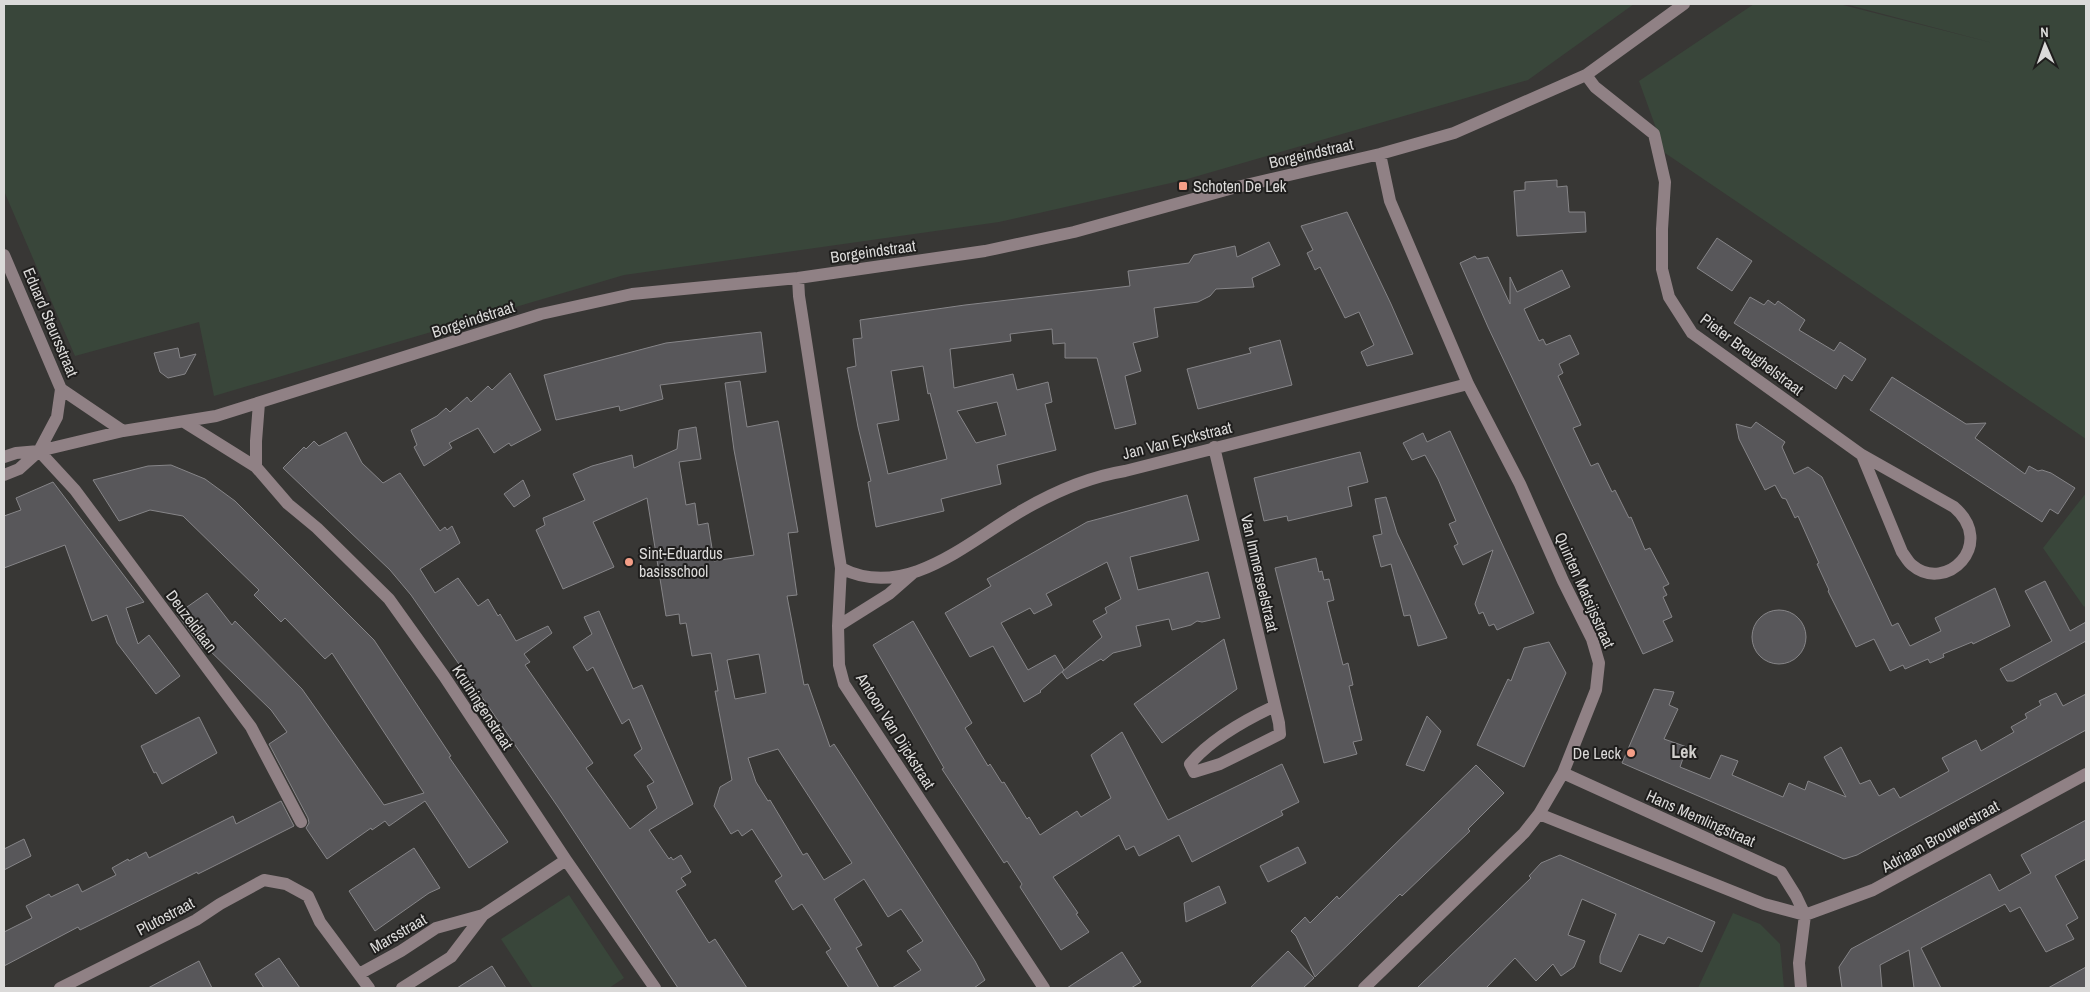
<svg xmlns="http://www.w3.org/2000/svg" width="2090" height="992" font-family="'Archivo Narrow',sans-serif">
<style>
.green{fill:#39463a}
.building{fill:#58575a;stroke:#868588;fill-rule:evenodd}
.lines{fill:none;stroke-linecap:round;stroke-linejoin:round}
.minor{stroke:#908185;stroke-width:12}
.poi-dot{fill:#f49e87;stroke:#1f1e1d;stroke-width:2}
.labels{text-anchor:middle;stroke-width:4;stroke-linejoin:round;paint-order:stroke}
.street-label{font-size:16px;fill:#dbdad9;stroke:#1f1e1d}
.poi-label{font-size:16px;fill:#dbdad9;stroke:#1f1e1d;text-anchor:start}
.neighbourhood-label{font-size:18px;font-weight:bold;fill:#d1cfcc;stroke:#1f1e1d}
</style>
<rect width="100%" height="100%" fill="#383735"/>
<path class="green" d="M 4,4 L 1634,4 L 1528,80 L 1184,180 L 999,222 L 624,275 L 214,396 L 199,322 L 75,356 L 4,191 Z
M 1754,4 L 1839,4 L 1993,43 L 1845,4 L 2086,4 L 2086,439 L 1665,153 L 1639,81 Z
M 2086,493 L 2086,605 L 2084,607 L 2043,548 Z
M 569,895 L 624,978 L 609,988 L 533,988 L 501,939 Z
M 1733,913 L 1760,924 L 1780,944 L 1784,988 L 1698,988 Z"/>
<path class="building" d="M 1557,180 L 1557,187 L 1567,186 L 1569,212 L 1585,212 L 1586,232 L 1517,236 L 1514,191 L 1525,190 L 1525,182 Z
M 1347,212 L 1391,304 L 1413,354 L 1367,366 L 1361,352 L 1374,345 L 1359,312 L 1345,318 L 1320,267 L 1315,270 L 1307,253 L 1313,250 L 1301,226 Z
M 1717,238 L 1752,261 L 1732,291 L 1697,268 Z
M 1269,242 L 1280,265 L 1252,278 L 1254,287 L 1216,289 L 1210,296 L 1198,302 L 1154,308 L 1158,337 L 1133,343 L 1141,371 L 1125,376 L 1136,424 L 1115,429 L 1097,358 L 1065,358 L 1065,343 L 1053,344 L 1052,329 L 1010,334 L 1011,341 L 950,349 L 954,388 L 1013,374 L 1017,390 L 1048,382 L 1052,402 L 1045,404 L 1056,450 L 997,465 L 1001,484 L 941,499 L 944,511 L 876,527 L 868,482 L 871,481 L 858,427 L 847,368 L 856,366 L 853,339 L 862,338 L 860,320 L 965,305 L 1130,286 L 1128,271 L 1189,263 L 1194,255 L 1235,246 L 1237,257 ZM 923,366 L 928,394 L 930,393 L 947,459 L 888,474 L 877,424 L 899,420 L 891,371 ZM 997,402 L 1006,435 L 976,443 L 957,411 Z
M 1475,256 L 1477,259 L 1488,257 L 1510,304 L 1510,277 L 1517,292 L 1562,270 L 1570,287 L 1524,309 L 1539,341 L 1543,339 L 1546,345 L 1570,335 L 1579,354 L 1559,364 L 1563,373 L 1558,376 L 1581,425 L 1573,428 L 1591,466 L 1598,463 L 1612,492 L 1615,490 L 1629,518 L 1631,517 L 1645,550 L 1650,548 L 1669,584 L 1663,587 L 1667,595 L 1663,597 L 1672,617 L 1663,621 L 1673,641 L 1643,654 L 1488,327 L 1460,263 Z
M 1750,297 L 1764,305 L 1768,300 L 1775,305 L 1778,301 L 1805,320 L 1799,330 L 1834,351 L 1840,342 L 1866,359 L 1852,381 L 1844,375 L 1836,389 L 1734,323 Z
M 761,332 L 766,372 L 660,385 L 663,399 L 620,411 L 619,406 L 556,420 L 544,375 L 666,343 Z
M 1280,340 L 1292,385 L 1198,409 L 1187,369 L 1251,353 L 1249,348 Z
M 178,348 L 180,358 L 196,354 L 185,374 L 168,378 L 160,372 L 154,353 Z
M 510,373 L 541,430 L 511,446 L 509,443 L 494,453 L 478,428 L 449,443 L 452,448 L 424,466 L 414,447 L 417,445 L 411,430 L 437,416 L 446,408 L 450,412 L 467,397 L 471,402 L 488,386 L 492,390 Z
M 1892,377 L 1966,424 L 1986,423 L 1975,438 L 2025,474 L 2029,466 L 2038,471 L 2042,470 L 2051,473 L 2075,488 L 2058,514 L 2050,509 L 2042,522 L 1870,410 Z
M 740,381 L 747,427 L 778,421 L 798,532 L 788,533 L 797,595 L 787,596 L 804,685 L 808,684 L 830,747 L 834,744 L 975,961 L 985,980 L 974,988 L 892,988 L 921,970 L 907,951 L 923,941 L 901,909 L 888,917 L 864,879 L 834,899 L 862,945 L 856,948 L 879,988 L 849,988 L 826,952 L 831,949 L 802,904 L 793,910 L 775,881 L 782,876 L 752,829 L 742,836 L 738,830 L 731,834 L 714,806 L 720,787 L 732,780 L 715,691 L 718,691 L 711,653 L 692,656 L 686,623 L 680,624 L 679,614 L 666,616 L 647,498 L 593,522 L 614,567 L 563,589 L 536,530 L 545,525 L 543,518 L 585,500 L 573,474 L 592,466 L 632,455 L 634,468 L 677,449 L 679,430 L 696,427 L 701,459 L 679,462 L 686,505 L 695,503 L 698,525 L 708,523 L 714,561 L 754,555 L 734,450 L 725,383 ZM 759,654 L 766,693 L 735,699 L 727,660 ZM 778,749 L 852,863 L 824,880 L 807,853 L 803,855 L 770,800 L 768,801 L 756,782 L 748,758 Z
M 1756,422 L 1785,442 L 1782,447 L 1794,474 L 1808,467 L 1822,477 L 1892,626 L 1898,623 L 1910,646 L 1941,631 L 1935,618 L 1995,588 L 2010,626 L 1973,644 L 1972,642 L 1943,654 L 1944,657 L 1930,663 L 1928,659 L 1905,669 L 1903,665 L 1890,671 L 1874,639 L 1856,647 L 1828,591 L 1829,590 L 1817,564 L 1819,563 L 1798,516 L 1795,518 L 1786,499 L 1782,498 L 1775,485 L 1765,490 L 1739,439 L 1736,424 L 1751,428 Z
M 1450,431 L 1534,613 L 1497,630 L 1494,624 L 1489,626 L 1483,612 L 1479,614 L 1475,604 L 1493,550 L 1463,565 L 1454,546 L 1458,544 L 1449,524 L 1456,521 L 1438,479 L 1425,455 L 1412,460 L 1403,443 L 1423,433 L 1427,442 Z
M 346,432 L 362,463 L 383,483 L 400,473 L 440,531 L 445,527 L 447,530 L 452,526 L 460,543 L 420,569 L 435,593 L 458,578 L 478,606 L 488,599 L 498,616 L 500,614 L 516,641 L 548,626 L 552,633 L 524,654 L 530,662 L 525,665 L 593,763 L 586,768 L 630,829 L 657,808 L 647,786 L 654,782 L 634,755 L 642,749 L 629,719 L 622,724 L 593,667 L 587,671 L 573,647 L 592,634 L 584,617 L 599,611 L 633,689 L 642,685 L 693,804 L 649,830 L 669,859 L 671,857 L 673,860 L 681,855 L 691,872 L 681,878 L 686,885 L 676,891 L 709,943 L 715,939 L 747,988 L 678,988 L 558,807 L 411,595 L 390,570 L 283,468 L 304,447 L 306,449 L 314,441 L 319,446 Z
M 1360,452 L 1368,482 L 1348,487 L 1352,506 L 1288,521 L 1287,516 L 1264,521 L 1254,478 Z
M 171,465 L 205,479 L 235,501 L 374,640 L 451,756 L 449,757 L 508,842 L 469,868 L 425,801 L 389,826 L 385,821 L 372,830 L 371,828 L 327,859 L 306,828 L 309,823 L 308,818 L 269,744 L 287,732 L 271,710 L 206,647 L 203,649 L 177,614 L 207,593 L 232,625 L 235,621 L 302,689 L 384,805 L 424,793 L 332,653 L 325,659 L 285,618 L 281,622 L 254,595 L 259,590 L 183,516 L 150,510 L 119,521 L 93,480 L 148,466 Z
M 523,480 L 530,496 L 514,507 L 504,494 Z
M 53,482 L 144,602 L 126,608 L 138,644 L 149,635 L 180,676 L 156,694 L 117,643 L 107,615 L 92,621 L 65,545 L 4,568 L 4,516 L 21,510 L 16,498 Z
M 1187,495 L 1199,540 L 1130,557 L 1138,590 L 1208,572 L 1220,618 L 1202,622 L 1197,621 L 1191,625 L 1172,630 L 1169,619 L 1136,626 L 1141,646 L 1113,653 L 1103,661 L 1101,659 L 1067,679 L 1062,672 L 1102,637 L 1093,621 L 1107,613 L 1105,608 L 1121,599 L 1107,562 L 1046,594 L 1052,605 L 1034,614 L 1030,608 L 1001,623 L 1028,670 L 1055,655 L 1064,670 L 1040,691 L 1041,692 L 1024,702 L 993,646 L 970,657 L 945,613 L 991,586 L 987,579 L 1087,522 Z
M 1386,497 L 1397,533 L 1447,638 L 1418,646 L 1410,615 L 1404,616 L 1391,564 L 1381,567 L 1373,536 L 1382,534 L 1375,499 Z
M 1316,558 L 1319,572 L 1322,571 L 1324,580 L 1329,579 L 1334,600 L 1327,602 L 1343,665 L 1348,663 L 1353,685 L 1349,686 L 1362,740 L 1353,742 L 1357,754 L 1324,763 L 1275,568 Z
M 2045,581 L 2070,631 L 2086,622 L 2086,641 L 2013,681 L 2007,681 L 2000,669 L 2052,641 L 2025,591 Z
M1752 637a27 27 0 1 1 54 0a27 27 0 1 1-54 0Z
M 913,621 L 972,723 L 965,728 L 988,766 L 990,764 L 1002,783 L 1004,782 L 1027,819 L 1029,817 L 1040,835 L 1077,811 L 1081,817 L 1111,798 L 1091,755 L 1122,732 L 1168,820 L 1282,764 L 1299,802 L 1281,811 L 1283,815 L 1192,862 L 1179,835 L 1139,856 L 1134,846 L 1126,850 L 1119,835 L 1053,877 L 1078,913 L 1076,914 L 1089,932 L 1061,950 L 1020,887 L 1022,884 L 1007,861 L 1004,863 L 942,769 L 944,768 L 873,645 Z
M 1224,639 L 1237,689 L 1162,743 L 1134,704 Z
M 1549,642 L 1566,673 L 1524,767 L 1477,745 L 1508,679 L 1511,681 L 1524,648 Z
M 1654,689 L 1674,692 L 1669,705 L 1678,709 L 1664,739 L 1687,747 L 1680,767 L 1710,779 L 1721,755 L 1738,761 L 1732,775 L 1783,797 L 1789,783 L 1805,790 L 1808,781 L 1846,797 L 1824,757 L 1841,747 L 1860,784 L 1870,780 L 1879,796 L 1894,788 L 1900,798 L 1949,771 L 1942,758 L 1976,740 L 1981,751 L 2014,732 L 2011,727 L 2027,718 L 2025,714 L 2041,705 L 2039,701 L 2056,693 L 2063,706 L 2086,694 L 2086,730 L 1857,855 L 1844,859 L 1622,763 Z
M 1427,716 L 1441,731 L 1424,771 L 1406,765 Z
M 199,717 L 217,753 L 162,784 L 156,772 L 154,773 L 141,746 Z
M 1476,765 L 1504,793 L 1468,829 L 1470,831 L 1402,896 L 1400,894 L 1315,977 L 1296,936 L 1291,931 L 1305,917 L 1310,923 L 1337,896 L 1339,899 Z
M 281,801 L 294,826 L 198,874 L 197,872 L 80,930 L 78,927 L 4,966 L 4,932 L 32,918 L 26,906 L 49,894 L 51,897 L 78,884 L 82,892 L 116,875 L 112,868 L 128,859 L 129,861 L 146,852 L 149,858 L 233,816 L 236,824 Z
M 2086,820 L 2086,859 L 2055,876 L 2078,918 L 2066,925 L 2074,939 L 2046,952 L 2020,907 L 2010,912 L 2005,904 L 1921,948 L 1941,988 L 1914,988 L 1909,950 L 1880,965 L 1882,988 L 1842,988 L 1839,967 L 1851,949 L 1990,874 L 1999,891 L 2031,873 L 2021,855 Z
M 24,839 L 31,856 L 4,870 L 4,849 Z
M 1298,847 L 1306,863 L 1268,882 L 1260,866 Z
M 414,848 L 440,888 L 429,893 L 375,931 L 349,891 Z
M 1560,855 L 1715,922 L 1702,952 L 1668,937 L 1664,944 L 1639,934 L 1621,972 L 1600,963 L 1600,956 L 1616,914 L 1582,899 L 1568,935 L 1585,941 L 1574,967 L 1561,976 L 1553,964 L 1536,981 L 1515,958 L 1486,988 L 1417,988 L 1531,878 L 1529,876 L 1541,863 Z
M 1219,886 L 1226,903 L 1186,922 L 1184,903 Z
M 1288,951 L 1314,978 L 1303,988 L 1250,988 Z
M 1122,952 L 1141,982 L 1131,988 L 1067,988 Z
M 279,958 L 290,974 L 300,988 L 264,988 L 255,974 Z
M 199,961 L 212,988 L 148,988 Z
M 492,966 L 506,988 L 457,988 Z
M 2086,967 L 2086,988 L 2048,988 Z"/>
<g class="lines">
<path class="minor" d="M 1586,75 L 1595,87 L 1654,134 L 1665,182 L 1662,229 L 1662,269 L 1669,297 L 1692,333 L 1862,455 L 1954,507 C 1997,544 1946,594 1912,565 C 1908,562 1905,556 1902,552 L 1862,455
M 4,255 L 61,389 L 123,431
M 798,278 L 799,296 L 841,568 L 838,626 L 839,665 L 844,684 L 1044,988
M 184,422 L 256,467 L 288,504 L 317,528 L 389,599 L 444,676 L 566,860 L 655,988
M 1214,447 L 1279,723 L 1280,734 L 1220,764 L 1194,772 L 1190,764 C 1211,739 1245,720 1275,706
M 39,451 L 75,490 L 251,727 L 301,822
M 4,457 L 16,453 L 39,451 L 123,431 L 216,416 L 541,314 L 632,294 L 798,278 L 985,251 L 1074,232 L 1233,188 L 1380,154 L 1454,133 L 1586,75 L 1684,4
M 256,467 L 256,441 L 259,403
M 4,475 L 19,469 L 39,451 L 57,417 L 61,389
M 841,568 C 906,602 970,540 1023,510 C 1056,491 1088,477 1125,471 L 1468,384
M 838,626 L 889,594 L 913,573
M 1563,773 L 1781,872 L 1796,896 L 1805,915 L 1799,963 L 1801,988
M 1539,814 L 1764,904 L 1805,915
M 1805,915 L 1873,890 L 2086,774
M 359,974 L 401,951 L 436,928 L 483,915 L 566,860
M 60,988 L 196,920 L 220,904 L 264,880 L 286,884 L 308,896 L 320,922 L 369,988
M 402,988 L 451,957 L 483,915
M 1364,988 L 1524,833 L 1539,814 L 1563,773 L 1596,690 L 1599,663 L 1592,639 L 1563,581 L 1520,484 L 1468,384 L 1390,201 L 1380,154"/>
</g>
<g class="poi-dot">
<rect x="1178" y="181" width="10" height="10" rx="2.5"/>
<circle cx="629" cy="562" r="5"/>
<circle cx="1631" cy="753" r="5"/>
</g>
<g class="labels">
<g class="street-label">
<text transform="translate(1311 153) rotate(-13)" y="6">Borgeindstraat</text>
<text transform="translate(873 251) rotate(-8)" y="6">Borgeindstraat</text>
<text transform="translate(473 319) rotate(-18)" y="6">Borgeindstraat</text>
<text transform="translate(51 322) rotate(67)" y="6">Eduard Steursstraat</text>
<text transform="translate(1752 354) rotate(37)" y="6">Pieter Breughelstraat</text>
<text transform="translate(1177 440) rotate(-14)" y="6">Jan Van Eyckstraat</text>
<text transform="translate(1260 573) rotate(77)" y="6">Van Immerseelstraat</text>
<text transform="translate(1585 590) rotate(66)" y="6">Quinten Matsijsstraat</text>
<text transform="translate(192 621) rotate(53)" y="6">Deuzeldlaan</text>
<text transform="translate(483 707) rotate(57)" y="6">Kruiningenstraat</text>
<text transform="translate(896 731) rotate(58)" y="6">Antoon Van Dijckstraat</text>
<text transform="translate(1701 818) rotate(24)" y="6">Hans Memlingstraat</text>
<text transform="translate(1940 836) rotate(-29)" y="6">Adriaan Brouwerstraat</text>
<text transform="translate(165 916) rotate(-28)" y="6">Plutostraat</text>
<text transform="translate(398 933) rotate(-30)" y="6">Marsstraat</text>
</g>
<g class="poi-label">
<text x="1193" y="192">Schoten De Lek</text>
<text x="639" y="559">Sint-Eduardus<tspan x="639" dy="18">basisschool</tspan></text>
<text x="1621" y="759" text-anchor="end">De Leck</text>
</g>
<g class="neighbourhood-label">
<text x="1684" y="758">Lek</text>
</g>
</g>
<rect width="2090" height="992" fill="none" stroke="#dbdad9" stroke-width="10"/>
<g transform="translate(2045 45) rotate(358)" stroke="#1f1e1d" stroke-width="4" paint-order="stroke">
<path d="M0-4L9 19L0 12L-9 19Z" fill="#dbdad9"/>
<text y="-8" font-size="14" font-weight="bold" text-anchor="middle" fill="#dbdad9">N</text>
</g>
</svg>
